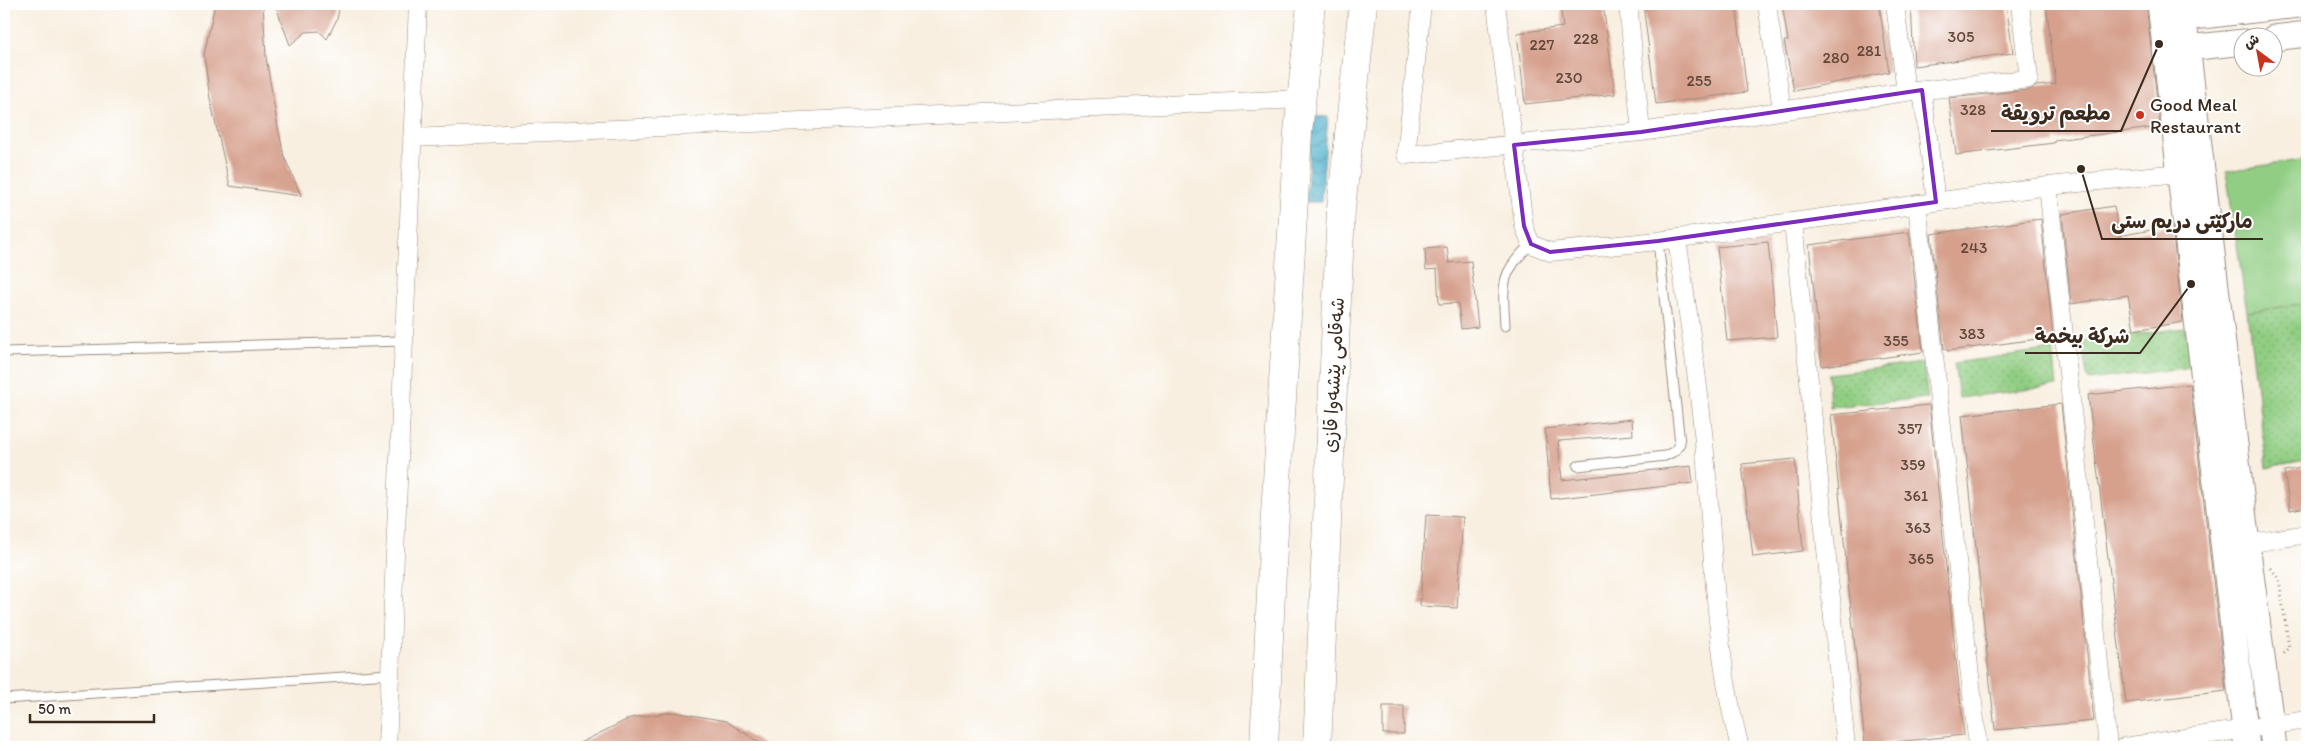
<svg xmlns="http://www.w3.org/2000/svg" width="2311" height="751" font-family="Itim,'Playpen Sans Arabic',sans-serif">
<style>
.grass{fill:url(#grass-dots);stroke:#667c50}
.garden{fill:#91cd83;stroke:#667c50}
.water{fill:url(#water-waves);stroke:#426c74}
.building{fill:#d6a08d}
.lines{fill:none;stroke-linecap:round;stroke-linejoin:round}
.lane-casing{stroke:#9a8c7f;stroke-width:11}
.street-casing{stroke:#9a8c7f;stroke-width:19}
.secondary-casing{stroke:#9a8c7f;stroke-width:27}
.highway-casing{stroke:#9a8c7f;stroke-width:29}
.path{stroke:#9a8c7f;stroke-width:3;stroke-dasharray:1 4;stroke-linecap:butt}
.lane{stroke:#fff;stroke-width:9}
.street{stroke:#fff;stroke-width:18}
.secondary{stroke:#fff;stroke-width:25}
.highway{stroke:#fff;stroke-width:28}
.marked{fill:none;stroke:#7b2cbf;stroke-width:4;stroke-linejoin:round}
.poi-dot{fill:#c8321e;stroke:#fff;stroke-width:2}
.labels{text-anchor:middle;stroke-width:4;stroke-linejoin:round;paint-order:stroke}
.number-label{font-size:16px;fill:#62483a}
.poi-label{font-size:19px;fill:#3b2a1e;stroke:#fff;text-anchor:start}
.street-label{font-size:19px;fill:#3b2a1e;stroke:#fff}
.leader{fill:none;stroke:#3b2a1e;stroke-width:2}
.callout-dot{fill:#3b2a1e;stroke:#fff;stroke-width:2}
.callout-label{font-size:20px;text-anchor:middle;font-weight:bold;fill:#3b2a1e;stroke:#fff;stroke-width:4;stroke-linejoin:round;paint-order:stroke}
</style>
<defs>
<pattern id="grass-dots" width="8" height="8" patternUnits="userSpaceOnUse" patternTransform="scale(1.25)"><rect width="8" height="8" fill="#91cd83"/><path d="M2 2h.1M6 6h.1" fill="none" stroke="#7eb071" stroke-width="1.8" stroke-linecap="round"/></pattern>
<pattern id="water-waves" width="16" height="10" patternUnits="userSpaceOnUse" patternTransform="scale(1.25)"><rect width="16" height="10" fill="#4aaeca"/><path d="M0 5q4-4 8 0t8 0" fill="none" stroke="#3f8ea3"/></pattern>
</defs>
<rect width="100%" height="100%" fill="#fff"/>
<filter id="ink" filterUnits="userSpaceOnUse"><feTurbulence type="fractalNoise" baseFrequency=".02" numOctaves="2"/><feDisplacementMap in="SourceGraphic" scale="10" xChannelSelector="R" yChannelSelector="G"/><feConvolveMatrix kernelMatrix="1 2 1 2 8 2 1 2 1" color-interpolation-filters="sRGB"/></filter>
<filter id="wash" filterUnits="userSpaceOnUse"><feTurbulence type="fractalNoise" baseFrequency=".0096" numOctaves="4" result="noise"/><feDisplacementMap in="SourceGraphic" scale="20" xChannelSelector="R" yChannelSelector="G"/><feGaussianBlur stdDeviation="1.12" result="paint"/><feColorMatrix in="noise" values="0 0 0 0 0 0 0 0 0 0 0 0 0 0 0 0 0 1.4 0 .05"/><feComposite in="paint" operator="in"/></filter>
<g filter="url(#wash)">
<rect width="100%" height="100%" fill="#f8efe0"/>
<path class="grass" d="M 2307,303 L 2307,461 L 2267,468 L 2247,312 Z
M 2185,328 L 2192,367 L 2088,380 L 2081,341 Z
M 2053,349 L 2057,386 L 1959,398 L 1954,363 Z
M 1923,363 L 1928,398 L 1830,407 L 1828,374 Z"/>
<path class="garden" d="M 2307,159 L 2307,303 L 2247,312 L 2226,171 Z"/>
<path class="water" d="M 1312,116 L 1328,117 L 1321,202 L 1306,202 Z"/>
<g id="blocks">
<path class="building" d="M 215,4 L 263,4 L 266,57 L 277,123 L 284,156 L 301,196 L 230,186 L 210,99 L 204,55 Z
M 275,4 L 340,4 L 337,19 L 327,39 L 319,31 L 306,32 L 290,45 Z
M 1560,4 L 1603,4 L 1615,94 L 1525,104 L 1517,33 L 1563,27 Z
M 1643,4 L 1736,4 L 1747,92 L 1656,104 Z
M 1782,4 L 1879,4 L 1889,72 L 1794,91 L 1784,41 L 1788,41 Z
M 1911,4 L 2006,4 L 2013,53 L 1914,66 Z
M 2046,4 L 2146,4 L 2160,127 L 2054,140 L 2054,143 L 1956,155 L 1949,98 L 2030,90 L 2036,86 L 2056,84 Z
M 2114,206 L 2119,236 L 2172,226 L 2183,322 L 2134,330 L 2128,295 L 2071,304 L 2062,214 Z
M 2041,219 L 2053,337 L 1947,351 L 1947,349 L 1944,349 L 1931,234 Z
M 1909,232 L 1923,352 L 1822,366 L 1809,245 Z
M 1768,242 L 1777,337 L 1727,341 L 1717,247 Z
M 1447,247 L 1449,263 L 1471,261 L 1478,327 L 1461,329 L 1458,303 L 1439,304 L 1437,269 L 1426,270 L 1425,249 Z
M 2190,384 L 2226,691 L 2126,703 L 2088,395 Z
M 2061,404 L 2094,721 L 1995,730 L 1962,415 Z
M 1929,405 L 1964,735 L 1865,745 L 1831,415 Z
M 1632,419 L 1633,435 L 1558,441 L 1562,480 L 1691,466 L 1693,483 L 1551,499 L 1545,429 Z
M 1795,459 L 1803,551 L 1753,557 L 1742,464 Z
M 2307,467 L 2307,507 L 2290,510 L 2284,471 Z
M 1426,515 L 1463,517 L 1457,608 L 1420,606 Z
M 1383,706 L 1404,706 L 1404,734 L 1383,734 Z
M 674,712 L 726,721 L 766,747 L 572,747 L 630,718 Z"/>
</g>
</g>
<g filter="url(#ink)">
<use href="#blocks" fill-opacity="0" stroke="#9a8c7f" stroke-width="1"/>
<g class="lines">
<defs>
<path id="lane" d="M 1505,326 C 1503,285 1499,274 1531,244
M 4,352 L 404,341
M 1578,466 L 1665,456 L 1675,451 L 1680,443 L 1658,241
M 4,699 L 390,674"/>
<path id="street" d="M 1422,4 L 1406,155 L 1641,132 L 1906,92 L 2029,79 L 2020,4
M 1496,4 L 1524,226 L 1531,244 L 1550,252 L 1658,241 L 2048,186 L 2180,173
M 1628,4 L 1641,132
M 1767,4 L 1782,110
M 1895,4 L 1906,92
M 1922,90 L 1936,202
M 412,138 L 1301,99
M 2048,186 L 2108,747
M 1917,204 L 1978,747
M 1793,222 L 1846,747
M 1677,239 C 1688,314 1700,389 1706,465 C 1714,559 1715,655 1740,747
M 2247,544 L 2307,534
M 387,747 L 418,4
M 2124,747 L 2307,720"/>
<path id="secondary" d="M 2160,4 L 2247,747
M 2182,4 L 2247,544 L 2274,747
M 2184,18 L 2307,4
M 2274,38 L 2307,34
M 2188,48 L 2244,42"/>
<path id="highway" d="M 1264,747 L 1273,548 L 1298,133 L 1311,4
M 1317,747 L 1341,209 L 1363,4"/>
</defs>
<use href="#lane" class="lane-casing"/>
<use href="#street" class="street-casing"/>
<use href="#secondary" class="secondary-casing"/>
<use href="#highway" class="highway-casing"/>
<path class="path" d="M 2271,568 L 2279,579 L 2289,648 L 2282,656"/>
<use href="#lane" class="lane"/>
<use href="#street" class="street"/>
<use href="#secondary" class="secondary"/>
<use href="#highway" class="highway"/>
</g>
</g>
<path class="marked" d="M 1922,90 L 1936,202 L 1658,241 L 1550,252 L 1531,244 L 1524,226 L 1514,145 L 1641,132 Z"/>
<circle class="poi-dot" cx="2140" cy="115" r="5"/>
<g class="labels">
<g class="number-label">
<text x="1961" y="42">305</text>
<text x="1586" y="44">228</text>
<text x="1542" y="50">227</text>
<text x="1869" y="56">281</text>
<text x="1836" y="63">280</text>
<text x="1569" y="83">230</text>
<text x="1699" y="86">255</text>
<text x="1973" y="115">328</text>
<text x="1974" y="253">243</text>
<text x="1972" y="339">383</text>
<text x="1896" y="346">355</text>
<text x="1910" y="434">357</text>
<text x="1913" y="470">359</text>
<text x="1916" y="501">361</text>
<text x="1918" y="533">363</text>
<text x="1921" y="564">365</text>
</g>
<g class="poi-label">
<text x="2150" y="111">Good Meal<tspan x="2150" dy="22">Restaurant</tspan></text>
</g>
<g class="street-label">
<text transform="translate(1333 375) rotate(-87)" y="7">شەقامی پێشەوا قازی</text>
</g>
</g>
<path class="leader" d="M2159 44L2121 131H1991M2081 169L2102 239H2263M2191 284L2140 353H2025"/>
<g class="callout-dot">
<circle cx="2159" cy="44" r="5"/>
<circle cx="2081" cy="169" r="5"/>
<circle cx="2191" cy="284" r="5"/>
</g>
<g class="callout-label">
<text x="2056" y="120">مطعم ترويقة</text>
<text x="2182" y="228">مارکێتی دریم ستی</text>
<text x="2082" y="343">شركة بيخمة</text>
</g>
<rect width="2311" height="751" fill="none" stroke="#fff" stroke-width="20"/>
<g transform="translate(2258 52) rotate(328)"><circle r="24" fill="#ffffff" stroke="#b1aaa5"/>
<path d="M0-4L9 19L0 12L-9 19Z" fill="#c8321e"/>
<text y="-8" font-size="14" font-weight="bold" text-anchor="middle" fill="#3b2a1e">ش</text>
</g>
<path d="M30 714v8h124v-8" fill="none" stroke="#3b2a1e" stroke-width="2.5"/>
<text x="38" y="714" font-size="15" fill="#3b2a1e" stroke="#ffffff" stroke-width="4" paint-order="stroke">50 m</text>
</svg>
